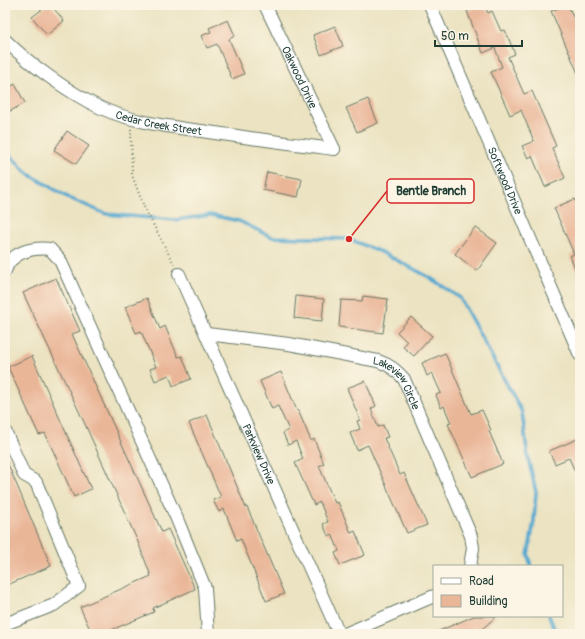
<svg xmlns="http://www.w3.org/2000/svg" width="585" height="639" font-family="Pangolin,sans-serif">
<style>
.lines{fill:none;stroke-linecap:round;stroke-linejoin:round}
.stream{stroke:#55a8d0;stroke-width:3.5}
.building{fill:#eab698}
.minor-casing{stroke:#667765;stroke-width:14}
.path{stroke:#667765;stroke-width:2;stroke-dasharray:1 3;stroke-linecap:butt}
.minor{stroke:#fff;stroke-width:12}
.labels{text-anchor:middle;stroke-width:3;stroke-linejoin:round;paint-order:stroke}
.street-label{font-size:11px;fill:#1f3d34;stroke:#fcf5e5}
.leader{fill:none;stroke:#d62828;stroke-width:1.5}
.callout-dot{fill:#d62828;stroke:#fcf5e5;stroke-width:1.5}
.callout{fill:#fcf5e5;stroke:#d62828;stroke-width:1.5}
.callout-label{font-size:12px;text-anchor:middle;font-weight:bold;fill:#1f3d34}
</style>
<rect width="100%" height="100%" fill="#fcf5e5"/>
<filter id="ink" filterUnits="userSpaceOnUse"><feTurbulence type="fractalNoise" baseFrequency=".025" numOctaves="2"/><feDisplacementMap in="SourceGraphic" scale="8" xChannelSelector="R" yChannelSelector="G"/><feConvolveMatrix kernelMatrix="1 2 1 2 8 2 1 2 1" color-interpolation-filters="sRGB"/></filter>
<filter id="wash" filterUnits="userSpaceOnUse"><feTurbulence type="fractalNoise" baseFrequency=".012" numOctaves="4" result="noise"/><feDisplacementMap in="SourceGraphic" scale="16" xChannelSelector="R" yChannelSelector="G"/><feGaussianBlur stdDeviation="0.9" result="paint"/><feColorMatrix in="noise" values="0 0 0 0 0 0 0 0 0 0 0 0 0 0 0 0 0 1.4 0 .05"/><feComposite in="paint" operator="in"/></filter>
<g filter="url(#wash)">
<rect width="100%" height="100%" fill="#ebe3c1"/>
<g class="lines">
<path class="stream" d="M 5,150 L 27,173 L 69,198 L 106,214 L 175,220 L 211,215 L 239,221 L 272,237 L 349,239 L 383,253 L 429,277 L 460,298 L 522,412 L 528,458 L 536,492 L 534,521 L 528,555 L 531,566
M 549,616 L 557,634"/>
</g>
<g id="blocks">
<path class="building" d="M 48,5 L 51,5 L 64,21 L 47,35 L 32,17 Z
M 480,5 L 484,5 L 488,13 L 492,11 L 501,31 L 505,30 L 515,54 L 508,57 L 524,94 L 532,91 L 556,146 L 552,148 L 565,178 L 545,187 L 532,156 L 528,158 L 522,146 L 534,141 L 521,110 L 510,115 L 491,72 L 502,67 L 495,48 L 483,53 L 467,11 Z
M 566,5 L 568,5 L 580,33 L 580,78 L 551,11 Z
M 228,20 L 235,36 L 229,39 L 244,74 L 232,79 L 217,44 L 207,48 L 201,36 L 211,32 L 209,28 Z
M 335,26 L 343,46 L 321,55 L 313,35 Z
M 15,84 L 25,103 L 5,114 L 5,90 Z
M 368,99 L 378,123 L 357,132 L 346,108 Z
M 67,131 L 89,146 L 76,164 L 54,150 Z
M 267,172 L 302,179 L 298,197 L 263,190 Z
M 575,199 L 580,212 L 580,280 L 570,256 L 574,254 L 554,208 Z
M 475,227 L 497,243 L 477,271 L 455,254 Z
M 56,278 L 80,331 L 72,334 L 162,532 L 168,529 L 195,589 L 153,608 L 154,612 L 102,634 L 92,634 L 80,607 L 151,576 L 138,542 L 84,422 L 23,293 Z
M 296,296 L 324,299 L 322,321 L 294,318 Z
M 363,296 L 388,299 L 383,333 L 339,327 L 341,300 L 362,301 Z
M 147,298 L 160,329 L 165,326 L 178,357 L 182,356 L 191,379 L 173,386 L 169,375 L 155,381 L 150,369 L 156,367 L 141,331 L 136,333 L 125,307 Z
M 411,317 L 432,336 L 414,356 L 403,347 L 407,342 L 397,332 Z
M 445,353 L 471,414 L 482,410 L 491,430 L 489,431 L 503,464 L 472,477 L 448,424 L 451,423 L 444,406 L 441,408 L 436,395 L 441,393 L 432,373 L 427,376 L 422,363 Z
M 32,356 L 91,489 L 74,497 L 45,433 L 39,435 L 8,367 Z
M 281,372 L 297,411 L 298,410 L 311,441 L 314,439 L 324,464 L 319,466 L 335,503 L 338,502 L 351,533 L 355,531 L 365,555 L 340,565 L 335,553 L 339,551 L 332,534 L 328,536 L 323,524 L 328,522 L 320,502 L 314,505 L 295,463 L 303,459 L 296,441 L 288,445 L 283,433 L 289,430 L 278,406 L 272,409 L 260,381 Z
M 365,381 L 376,406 L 371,409 L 378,427 L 383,425 L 388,437 L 384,438 L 400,475 L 404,473 L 427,525 L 407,533 L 368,445 L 357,450 L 350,433 L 360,429 L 357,421 L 360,420 L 347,388 Z
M 207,415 L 246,508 L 247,507 L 284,594 L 266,601 L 241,539 L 237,541 L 224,509 L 219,512 L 213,500 L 221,497 L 189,423 Z
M 580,438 L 580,483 L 569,458 L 555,464 L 549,451 Z
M 5,457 L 51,566 L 5,586 Z
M 474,616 L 497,616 L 476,634 L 432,634 Z"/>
</g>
</g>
<g filter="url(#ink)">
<use href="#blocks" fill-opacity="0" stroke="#667765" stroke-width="1"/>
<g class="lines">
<defs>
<g id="minor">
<path id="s1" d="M 265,5 L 334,149"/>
<path id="s2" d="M 430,5 L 580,355"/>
<path id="s3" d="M 5,40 C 29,64 71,94 101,108 C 134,123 172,127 208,132 C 250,138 292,144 334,149"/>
<path d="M 5,271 C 10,252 33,247 50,249 L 60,260 L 177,519 L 205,588 L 208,634"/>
<path id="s4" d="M 179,274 L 339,634"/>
<path id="s5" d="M 207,334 L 289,344 L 378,361 C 390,365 396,370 404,379 L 471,536 L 473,548 L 470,566"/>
<path d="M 5,431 L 24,475 L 36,482 L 79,586 L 54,605 L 5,624"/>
<path d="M 345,634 L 434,596"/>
</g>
</defs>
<use href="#minor" class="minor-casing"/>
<path class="path" d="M 131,129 L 132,175 L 144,207 L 174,264"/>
<use href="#minor" class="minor"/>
</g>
</g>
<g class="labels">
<g class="street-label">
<text dy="4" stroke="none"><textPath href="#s1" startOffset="80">Oakwood Drive</textPath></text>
<text dy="4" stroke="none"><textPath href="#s3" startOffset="178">Cedar Creek Street</textPath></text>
<text dy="4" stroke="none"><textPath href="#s2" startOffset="191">Softwood Drive</textPath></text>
<text dy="4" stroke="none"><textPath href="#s5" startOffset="203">Lakeview Circle</textPath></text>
<text dy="4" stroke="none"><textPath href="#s4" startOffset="197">Parkview Drive</textPath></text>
</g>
</g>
<path class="leader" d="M349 239L387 191"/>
<circle class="callout-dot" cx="349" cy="239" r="4"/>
<rect class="callout" x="387" y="179" width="87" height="24" rx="4"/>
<g class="callout-label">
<text x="431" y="195">Bentle Branch</text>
</g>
<rect width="585" height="639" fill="none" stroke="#fcf5e5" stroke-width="20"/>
<rect x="433" y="565" width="130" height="52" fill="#fcf5e5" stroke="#a4ab9e"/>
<rect x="441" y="578" width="20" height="6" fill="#ffffff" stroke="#a4ab9e"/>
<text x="469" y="585" font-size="12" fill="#1f3d34">Road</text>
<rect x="441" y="595" width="20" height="12" fill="#eab698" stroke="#a4ab9e"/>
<text x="469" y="605" font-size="12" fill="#1f3d34">Building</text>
<path d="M435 40v6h87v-6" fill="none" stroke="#1f3d34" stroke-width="2"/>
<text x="441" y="40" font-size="12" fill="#1f3d34" stroke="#fcf5e5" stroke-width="3" paint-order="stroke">50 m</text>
</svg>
